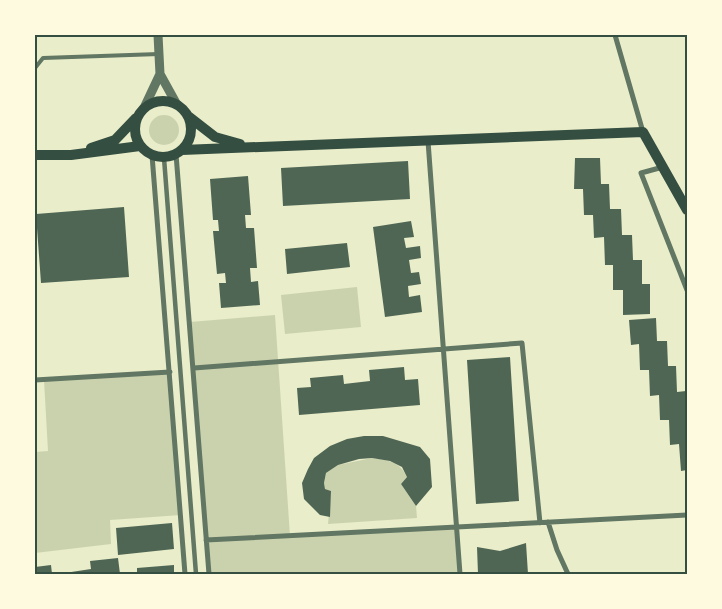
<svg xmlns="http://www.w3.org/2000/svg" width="722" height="609" font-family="Karla,sans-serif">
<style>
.green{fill:#cad2ad}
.building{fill:#4f6655}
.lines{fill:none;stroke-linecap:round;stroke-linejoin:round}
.service{stroke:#617663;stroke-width:4}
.pedestrian{stroke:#617663;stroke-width:4.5}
.minor{stroke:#617663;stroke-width:5}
.tertiary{stroke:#617663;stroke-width:9}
.secondary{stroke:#344e41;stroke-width:10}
.neatline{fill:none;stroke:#344e41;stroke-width:2}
</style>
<rect width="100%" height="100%" fill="#e9edc9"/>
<path class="green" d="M149 130a15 15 0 1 1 30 0a15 15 0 1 1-30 0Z
M 357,287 L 361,327 L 285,334 L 281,295 Z
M 275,315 L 290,536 L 456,527 L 460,574 L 209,574 L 190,322 Z
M 170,372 L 181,515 L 110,520 L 111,544 L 35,553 L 35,452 L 48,451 L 44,380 Z
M 372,458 C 389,460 400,462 407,477 L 401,484 L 416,506 L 417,518 L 328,524 L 331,491 L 325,489 L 324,483 L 326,473 L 338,465 Z"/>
<path class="building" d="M 575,158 L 600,158 L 601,184 L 609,184 L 610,209 L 621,209 L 622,235 L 632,235 L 633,260 L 642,260 L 642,284 L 650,284 L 650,314 L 623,315 L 623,290 L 613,290 L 613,265 L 605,265 L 604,237 L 594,238 L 593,215 L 584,215 L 583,189 L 574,189 Z
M 408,161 L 410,199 L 283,206 L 281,168 Z
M 248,176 L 251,215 L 245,215 L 246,228 L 254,228 L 257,268 L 250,268 L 251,282 L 258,281 L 260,305 L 221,308 L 219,283 L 226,283 L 225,273 L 217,274 L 213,231 L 219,231 L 218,220 L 213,220 L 210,179 Z
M 124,207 L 129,277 L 41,283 L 36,214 Z
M 411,221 L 414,237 L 404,238 L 406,248 L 420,246 L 421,258 L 409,260 L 411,273 L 419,272 L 421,284 L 408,286 L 409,297 L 420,295 L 422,312 L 385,317 L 373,227 Z
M 347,243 L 350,267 L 287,274 L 285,249 Z
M 656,318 L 657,341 L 667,341 L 668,366 L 676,366 L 677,392 L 686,391 L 687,470 L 681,471 L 679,444 L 670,445 L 669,420 L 660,420 L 659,395 L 650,396 L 649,370 L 640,370 L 639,344 L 631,345 L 629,320 Z
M 510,357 L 519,501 L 476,504 L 467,360 Z
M 404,367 L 405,380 L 418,379 L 420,405 L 299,415 L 297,388 L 311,387 L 310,378 L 343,375 L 344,384 L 370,381 L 369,370 Z
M 364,436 L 383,436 L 420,447 L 430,459 L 432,487 L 416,506 L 401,484 L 407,477 L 402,467 L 390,461 L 372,458 L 359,459 L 338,465 L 326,473 L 324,483 L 325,489 L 331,491 L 330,517 L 320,515 L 304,499 L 302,483 L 308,469 L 314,458 L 330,446 L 347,439 Z
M 172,523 L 174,549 L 118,555 L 116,528 Z
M 526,543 L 528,574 L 478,574 L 477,547 L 500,551 Z
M 118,558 L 120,574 L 58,574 L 91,569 L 90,561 Z
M 51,565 L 52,574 L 35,574 L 35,567 Z
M 174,565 L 174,574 L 137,574 L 137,568 Z"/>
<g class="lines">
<path class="service" d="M 35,68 L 43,58 L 159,54"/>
<path class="pedestrian" d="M 164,158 L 196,574"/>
<path class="minor" d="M 615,35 L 643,132
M 428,141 L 460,574
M 176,154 L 209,574
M 152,155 L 185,574
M 663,167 L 641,173 L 687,290
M 194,368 L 522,343 L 540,523
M 35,380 L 170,372
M 548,522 L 557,550 L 568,574
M 206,540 L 687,515"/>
<path class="tertiary" d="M 158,35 L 160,74 L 176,103
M 144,108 L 160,74"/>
<path class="secondary" d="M135 129a28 28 0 1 1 56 0a28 28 0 1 1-56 0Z
M 188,116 L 215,137 L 240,144
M 91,148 L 115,140 L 136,118
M 182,150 L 643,132 L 687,210
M 35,155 L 71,155 L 140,146"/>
</g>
<rect width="722" height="609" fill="none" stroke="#fefae0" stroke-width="72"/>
<rect x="36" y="36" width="650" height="537" class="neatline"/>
</svg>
